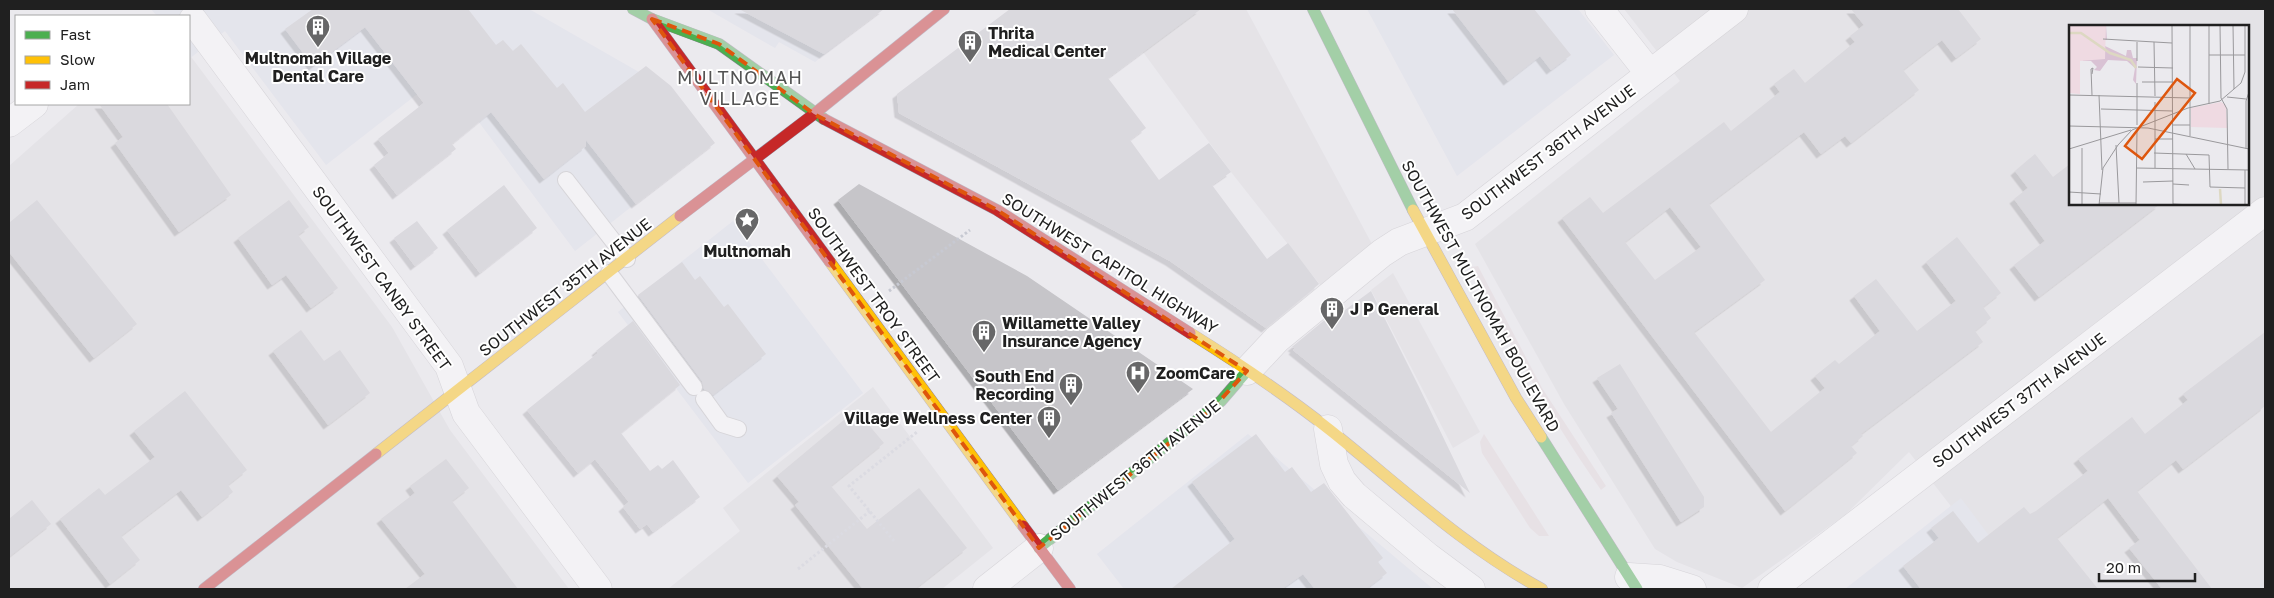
<svg xmlns="http://www.w3.org/2000/svg" width="2274" height="598" font-family="'Golos Text',sans-serif">
<style>
.residential{fill:#dcdbdd;fill-rule:evenodd}
.commercial{fill:#dbdfe8}
.wetland{fill:#e3d8d9}
.parking{fill:#dddcde}
.building{fill:#c6c5c9;fill-rule:evenodd;filter:url(#shadow)}
.lines{fill:none;stroke-linecap:round;stroke-linejoin:round}
.lane-casing{stroke:#bdbcbe;stroke-width:18}
.street-casing{stroke:#bdbcbe;stroke-width:29}
.fast-casing{stroke:#908497;stroke-width:12}
.slow-casing{stroke:#908497;stroke-width:12}
.jam-casing{stroke:#908497;stroke-width:12}
.path{stroke:#c7c9d2;stroke-width:3;stroke-dasharray:2.5 2.5;stroke-linecap:butt}
.lane{stroke:#fcfcfc;stroke-width:16}
.street{stroke:#fcfcfc;stroke-width:28}
.fast{stroke:#4caf50;stroke-width:11}
.slow{stroke:#ffc107;stroke-width:11}
.jam{stroke:#c62828;stroke-width:11}
.marked{fill:none;stroke:#de560d;stroke-width:4;stroke-dasharray:10 6;stroke-linejoin:round}
.labels{text-anchor:middle;stroke-width:4;stroke-linejoin:round;paint-order:stroke}
.poi-label{font-size:16px;font-weight:bold;fill:#202020;stroke:#fff;text-anchor:start}
.street-label{font-size:16px;fill:#202020;stroke:#fff}
.neighbourhood-label{font-size:18px;letter-spacing:1px;fill:#535353;stroke:#fff}
.inset-river{fill:none;stroke:#ddd8c2;stroke-width:2.5}
.inset-road{fill:none;stroke:#9a999c;stroke-width:1}
.view{fill:#de560d;fill-opacity:0.15;stroke:#de560d;stroke-width:2.5}
.inset-edge{fill:none;stroke:#202020;stroke-width:2.5}
</style>
<defs>
<filter id="shadow"><feDropShadow dx="-4.5" dy="4.5" stdDeviation="0" flood-color="#0004"/></filter>
</defs>
<rect width="100%" height="100%" fill="#ebeaee"/>
<path class="residential" d="M 1624,9 L 2265,9 L 2265,589 L 2015,589 L 1909,452 L 1845,515 L 1742,588 L 1677,562 L 1655,549 L 1564,404 L 1475,244 L 1680,81 ZM 2070,26 L 2248,26 L 2248,204 L 2070,204 Z
M 189,54 L 392,327 L 450,430 L 569,589 L 9,589 L 9,166 L 79,104 L 189,104 Z
M 873,387 L 993,548 L 942,589 L 668,589 L 740,531 L 723,508 Z"/>
<path class="commercial" d="M 151,9 L 529,9 L 665,87 L 710,145 L 575,251 L 443,74 L 326,165 L 225,31 L 189,59 L 189,16 L 157,16 Z
M 707,9 L 882,9 L 815,62 L 779,42 L 775,48 Z
M 1367,9 L 1578,9 L 1614,55 L 1457,176 Z
M 733,221 L 863,393 L 748,483 L 618,312 Z
M 1248,434 L 1433,589 L 1124,589 L 1097,554 Z
M 1961,498 L 2029,589 L 1845,589 Z"/>
<path class="wetland" d="M 1478,266 L 1542,388 L 1606,486 L 1601,490 C 1551,419 1509,344 1471,267 Z
M 1484,434 L 1549,536 L 1539,536 L 1530,528 L 1482,453 L 1480,442 Z"/>
<path class="parking" d="M 1199,9 L 1246,9 L 1373,246 L 1321,286 L 1231,172 L 1143,52 Z
M 1393,273 L 1480,432 L 1453,448 L 1371,290 Z"/>
<path class="building" d="M 313,9 L 468,9 L 496,45 L 503,40 L 513,51 L 521,44 L 557,88 L 563,83 L 585,112 L 646,66 L 671,86 L 715,143 L 636,204 L 586,140 L 586,146 L 544,179 L 491,112 L 452,144 L 456,149 L 397,195 L 374,165 L 389,153 L 378,139 L 424,103 L 365,27 L 313,66 L 285,29 Z
M 739,9 L 884,9 L 824,54 Z
M 1010,9 L 1201,9 L 1108,78 L 1146,128 L 1130,140 L 1159,180 L 1209,143 L 1231,172 L 1212,185 L 1267,259 L 1288,243 L 1319,284 L 1266,328 L 1170,261 L 899,113 L 897,94 Z
M 1452,9 L 1534,9 L 1571,55 L 1551,70 L 1540,56 L 1508,81 Z
M 1851,9 L 1958,9 L 1981,39 L 1956,58 L 1942,40 L 1903,70 L 1919,90 L 1851,143 L 1845,136 L 1821,154 L 1804,132 L 1709,204 L 1765,280 L 1694,332 L 1771,432 L 1825,388 L 1815,376 L 1835,360 L 1839,364 L 1880,331 L 1854,296 L 1876,279 L 1917,331 L 1956,301 L 1926,262 L 1957,237 L 2001,293 L 1983,307 L 1991,318 L 1975,331 L 1983,342 L 1861,434 L 1863,436 L 1851,446 L 1857,453 L 1785,511 L 1562,218 L 1590,197 L 1603,213 L 1724,122 L 1731,131 L 1780,92 L 1774,84 L 1794,69 L 1805,83 L 1855,42 L 1850,36 L 1864,25 ZM 1670,207 L 1701,247 L 1655,280 L 1625,242 Z
M 99,104 L 167,104 L 231,195 L 179,232 L 115,143 L 123,137 Z
M 2035,154 L 2053,177 L 2070,164 L 2070,204 L 2160,204 L 2039,297 L 2014,265 L 2045,241 L 2014,199 L 2028,188 L 2015,171 Z
M 859,184 L 1027,276 L 1193,389 L 1058,490 L 838,200 Z
M 504,185 L 537,228 L 480,273 L 447,230 Z
M 37,200 L 137,324 L 94,358 L 9,252 L 9,223 Z
M 289,200 L 309,227 L 298,235 L 338,288 L 311,308 L 286,275 L 272,285 L 238,238 Z
M 417,221 L 438,248 L 415,266 L 394,238 Z
M 682,262 L 695,280 L 700,276 L 724,307 L 728,304 L 766,354 L 713,395 L 704,389 L 702,381 L 638,295 Z
M 1371,291 L 1419,387 L 1470,493 L 1293,350 L 1295,348 L 1292,347 L 1338,309 L 1341,313 Z
M 633,321 L 680,385 L 621,433 L 650,471 L 658,465 L 662,469 L 673,460 L 700,497 L 653,532 L 647,524 L 640,529 L 623,507 L 629,502 L 595,459 L 578,473 L 527,410 L 598,353 L 596,351 Z
M 301,330 L 324,361 L 340,350 L 370,393 L 328,425 L 273,351 Z
M 2265,332 L 2265,406 L 2183,469 L 2176,460 L 2137,491 L 2212,589 L 2162,589 L 2129,548 L 2140,540 L 2108,498 L 2057,538 L 2098,589 L 1921,589 L 1903,566 L 1939,538 L 1931,528 L 1953,511 L 1978,543 L 2024,507 L 2030,514 L 2036,511 L 2088,471 L 2078,459 L 2132,417 L 2145,434 L 2188,400 L 2183,394 Z
M 1620,364 L 1704,497 L 1704,507 L 1681,522 L 1611,413 L 1618,409 L 1597,378 Z
M 185,391 L 247,470 L 228,485 L 233,492 L 202,517 L 181,490 L 121,536 L 140,560 L 110,584 L 60,519 L 99,488 L 105,495 L 155,457 L 134,431 Z
M 856,410 L 884,443 L 831,486 L 867,529 L 919,488 L 967,548 L 915,589 L 863,589 L 795,505 L 799,502 L 777,476 Z
M 1256,434 L 1285,472 L 1292,467 L 1311,492 L 1324,483 L 1383,558 L 1378,562 L 1387,573 L 1366,589 L 1315,589 L 1303,574 L 1282,589 L 1171,589 L 1235,539 L 1192,482 Z
M 446,459 L 469,488 L 452,501 L 518,589 L 405,589 L 425,574 L 381,519 L 415,493 L 410,486 Z
M 32,500 L 51,524 L 9,557 L 9,519 Z"/>
<g class="lines">
<defs>
<path id="lane" d="M 566,180 L 627,259
M 609,273 L 694,387
M 704,399 L 722,424 L 738,429"/>
<path id="street" d="M 1599,9 L 1650,74
M 193,20 L 449,366 L 466,413 L 598,589
M 9,123 L 34,104
M 1247,371 L 1277,339 L 1382,253 L 1399,242 L 1465,217 L 1734,9
M 1328,429 L 1334,464 L 1342,481 L 1354,495 L 1428,557 L 1471,589
M 1629,577 L 1660,579 L 1692,589
M 987,589 L 1039,548
M 1772,589 L 2265,211"/>
<path id="fast" d="M 633,9 L 652,19 L 719,44 L 824,119
M 1313,9 L 1413,210
M 1541,437 L 1637,589
M 1039,548 L 1221,401 L 1247,371"/>
<path id="slow" d="M 1413,210 L 1516,398 L 1541,437
M 830,262 L 1023,526
M 1190,333 C 1238,363 1286,395 1330,430 C 1399,485 1464,547 1542,589
M 376,454 L 680,216"/>
<path id="jam" d="M 652,19 L 830,262
M 824,119 L 997,210 L 1190,333
M 680,216 L 814,114 L 944,9
M 1023,526 L 1070,589
M 204,589 L 376,454"/>
</defs>
<use href="#lane" class="lane-casing"/>
<use href="#street" class="street-casing"/>
<use href="#fast" class="fast-casing"/>
<use href="#slow" class="slow-casing"/>
<use href="#jam" class="jam-casing"/>
<path class="path" d="M 889,291 L 970,230
M 894,541 L 849,486 L 917,432
M 798,569 L 870,511"/>
<use href="#lane" class="lane"/>
<use href="#street" class="street"/>
<use href="#fast" class="fast"/>
<use href="#slow" class="slow"/>
<use href="#jam" class="jam"/>
</g>
<path d="M0 0H2274V598H0ZM 652,19 L 719,44 L 814,114 L 997,210 L 1247,371 L 1214,407 L 1039,548 Z" fill="#ebeaee" fill-opacity=".55" fill-rule="evenodd"/>
<path class="marked" d="M 652,19 L 719,44 L 814,114 L 997,210 L 1247,371 L 1214,407 L 1039,548 Z"/>
<defs>
<symbol id="building-pin" viewBox="-11 -11 22 30"><path d="M0 17L-7.5 6A9.5 9.5 0 1 1 7.5 6Z" fill="#676768" stroke="#fff"/><path d="M-4-6H4V6H1V3H-1V6H-4ZM-2.5-4.3h1.7v1.8h-1.7ZM.8-4.3h1.7v1.8H.8ZM-2.5-1h1.7V.8h-1.7ZM.8-1h1.7V.8H.8Z" fill="#fff"/></symbol>
<symbol id="sight-pin" viewBox="-11 -11 22 30"><path d="M0 17L-7.5 6A9.5 9.5 0 1 1 7.5 6Z" fill="#676768" stroke="#fff"/><path d="M0-6L1.8-2.2L6-1.7L2.9 1.2L3.7 5.4L0 3.3L-3.7 5.4L-2.9 1.2L-6-1.7L-1.8-2.2Z" fill="#fff"/></symbol>
<symbol id="hospital-pin" viewBox="-11 -11 22 30"><path d="M0 17L-7.5 6A9.5 9.5 0 1 1 7.5 6Z" fill="#676768" stroke="#fff"/><path d="M-5-5h3v3.5h4V-5h3V5h-3V1.5h-4V5h-3Z" fill="#fff"/></symbol>
</defs>
<g fill-rule="evenodd">
<use href="#building-pin" x="304" y="13" width="28" height="38"/>
<use href="#building-pin" x="956" y="28" width="28" height="38"/>
<use href="#sight-pin" x="733" y="206" width="28" height="38"/>
<use href="#building-pin" x="1318" y="295" width="28" height="38"/>
<use href="#building-pin" x="970" y="318" width="28" height="38"/>
<use href="#hospital-pin" x="1124" y="359" width="28" height="38"/>
<use href="#building-pin" x="1057" y="371" width="28" height="38"/>
<use href="#building-pin" x="1035" y="404" width="28" height="38"/>
</g>
<g class="labels">
<g class="poi-label">
<text x="988" y="39">Thrita<tspan x="988" dy="18">Medical Center</tspan></text>
<text x="318" y="64" text-anchor="middle">Multnomah Village<tspan x="318" dy="18">Dental Care</tspan></text>
<text x="747" y="257" text-anchor="middle">Multnomah</text>
<text x="1350" y="315">J P General</text>
<text x="1002" y="329">Willamette Valley<tspan x="1002" dy="18">Insurance Agency</tspan></text>
<text x="1156" y="379">ZoomCare</text>
<text x="1054" y="382" text-anchor="end">South End<tspan x="1054" dy="18">Recording</tspan></text>
<text x="1032" y="424" text-anchor="end">Village Wellness Center</text>
</g>
<g class="street-label">
<text transform="translate(1548 152) rotate(-37)" y="6">SOUTHWEST 36TH AVENUE</text>
<text transform="translate(1110 263) rotate(32)" y="6">SOUTHWEST CAPITOL HIGHWAY</text>
<text transform="translate(382 278) rotate(54)" y="6">SOUTHWEST CANBY STREET</text>
<text transform="translate(565 287) rotate(-38)" y="6">SOUTHWEST 35TH AVENUE</text>
<text transform="translate(874 295) rotate(54)" y="6">SOUTHWEST TROY STREET</text>
<text transform="translate(1481 296) rotate(61)" y="6">SOUTHWEST MULTNOMAH BOULEVARD</text>
<text transform="translate(2019 400) rotate(-37)" y="6">SOUTHWEST 37TH AVENUE</text>
<text transform="translate(1135 470) rotate(-39)" y="6">SOUTHWEST 36TH AVENUE</text>
</g>
<g class="neighbourhood-label">
<text x="740" y="84">MULTNOMAH<tspan x="740" dy="21">VILLAGE</tspan></text>
</g>
</g>
<g transform="translate(2069 25)">
<rect width="180" height="180" fill="#ebeaee"/>
<path d="M 0,0 L 37,0 L 38,15 L 34,15 L 36,21 L 57,31 L 58,25 L 62,25 L 64,33 L 68,33 L 67,59 L 64,55 L 66,43 L 58,36 L 39,35 L 31,46 L 25,45 L 28,42 L 22,36 L 14,36 Z" fill="#d9c2d4"/>
<path d="M 0,0 L 37,0 L 36,34 L 11,36 L 11,69 L 0,68 ZM 152,77 L 157,80 L 158,103 L 122,102 L 122,83 Z" fill="#efdae2"/>
<path class="inset-river" d="M 0,8 L 12,8 L 41,28 L 62,35 L 67,43M 151,164 L 152,180"/>
<path class="inset-road" d="M 103,0 L 104,180M 151,0 L 152,73 L 158,84 L 159,144M 164,0 L 165,64M 34,14 L 103,18M 68,17 L 68,36M 85,17 L 86,71M 140,30 L 176,30M 69,42 L 104,43M 73,57 L 104,57M 68,58 L 68,100M 0,70 L 121,73M 23,70 L 22,44 L 24,43 L 23,49M 30,70 L 33,145M 158,72 L 177,74M 86,77 L 86,143M 140,79 L 140,0M 32,84 L 104,86M 104,100 L 121,100M 0,101 L 79,103 L 180,124M 121,111 L 121,0M 86,114 L 104,114M 47,120 L 50,178M 0,124 L 62,105M 177,124 L 177,76 L 180,67M 85,128 L 140,130M 117,129 L 126,144M 140,130 L 141,162 L 176,163M 67,143 L 180,145M 74,157 L 104,156M 104,159 L 120,160M 0,167 L 32,169M 30,178 L 67,178M 104,179 L 122,180M 13,180 L 13,123M 30,180 L 34,143 L 49,120 L 63,105 L 119,83 L 151,76 L 172,58 L 176,47 L 176,0M 67,180 L 68,105M 176,180 L 176,145"/>
<path class="view" d="M 108,54 L 126,68 L 73,134 L 56,121 Z"/>
<rect width="180" height="180" class="inset-edge"/>
</g>
<rect width="2274" height="598" fill="none" stroke="#202020" stroke-width="20"/>
<rect x="15" y="15" width="175" height="90" fill="#ffffff" stroke="#a6a6a6"/>
<rect x="25" y="31" width="25" height="8" fill="#4caf50" stroke="#a6a6a6"/>
<text x="60" y="40" font-size="15" fill="#202020">Fast</text>
<rect x="25" y="56" width="25" height="8" fill="#ffc107" stroke="#a6a6a6"/>
<text x="60" y="65" font-size="15" fill="#202020">Slow</text>
<rect x="25" y="81" width="25" height="8" fill="#c62828" stroke="#a6a6a6"/>
<text x="60" y="90" font-size="15" fill="#202020">Jam</text>
<path d="M2099 573v8h96v-8" fill="none" stroke="#202020" stroke-width="2.5"/>
<text x="2106" y="573" font-size="15" fill="#202020" stroke="#ffffff" stroke-width="4" paint-order="stroke">20 m</text>
</svg>
